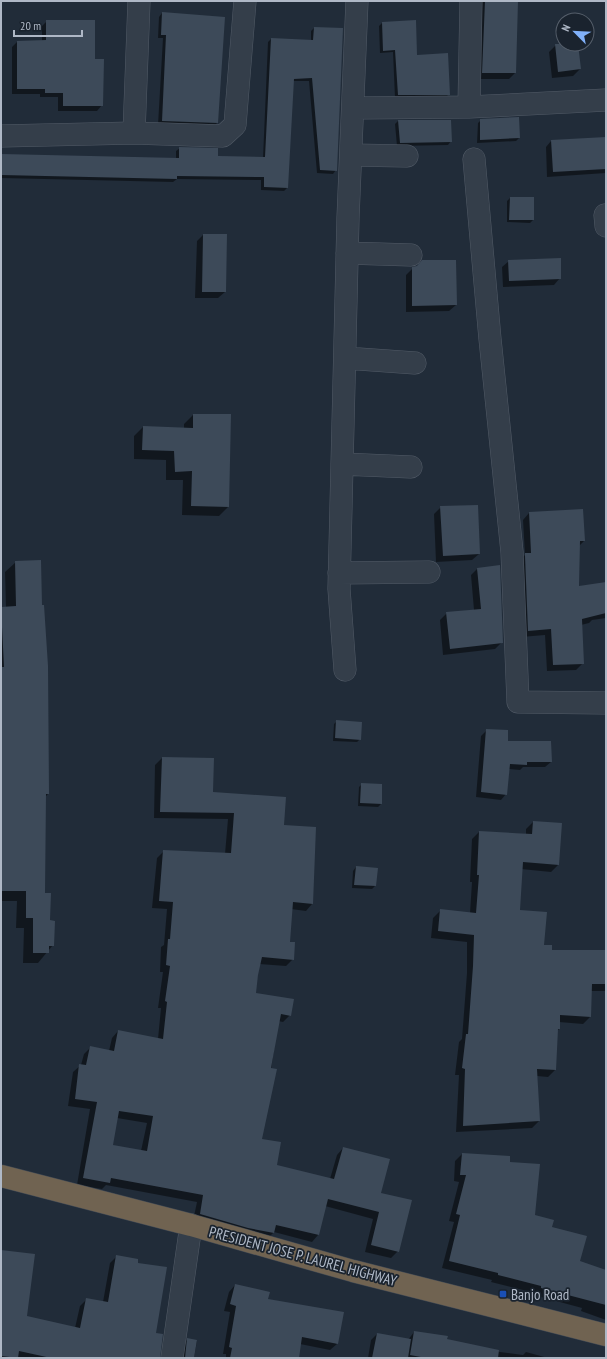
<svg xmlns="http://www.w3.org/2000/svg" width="607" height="1359" viewBox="0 0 607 1359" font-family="'PT Sans Narrow',sans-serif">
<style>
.shadow{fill:#0007;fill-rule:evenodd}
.building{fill:#3d4a59;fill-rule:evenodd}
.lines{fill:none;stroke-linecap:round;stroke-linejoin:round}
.minor-casing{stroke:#525b67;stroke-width:23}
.highway-casing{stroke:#3f4854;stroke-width:23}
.minor{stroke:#343e4a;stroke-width:22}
.highway{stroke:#706351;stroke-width:22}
.transit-dot{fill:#1a4fb4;stroke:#1a232e;stroke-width:1.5}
.labels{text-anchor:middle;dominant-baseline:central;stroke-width:3.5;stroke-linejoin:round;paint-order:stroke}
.street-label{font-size:15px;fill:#afb8c6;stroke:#1a232e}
.poi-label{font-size:15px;fill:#afb8c6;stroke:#1a232e;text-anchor:start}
</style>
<rect width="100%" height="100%" fill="#212c39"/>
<!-- shadow -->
<path class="shadow" d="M479 1H517L515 73 509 79H476Z
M162 13 217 123 214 126 158 125 163 38H158L159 17Z
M47 21 94 60 102 105 97 111H58V97H40V94H12V47L17 42H42V26Z
M382 23 417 56 449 94 446 97 395 98 393 52 380 53 379 26Z
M314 28 336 170 333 174 317 173 309 81H292L287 188 284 191 261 190V180L177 179 173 182 1 178V155L176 159V151L180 148 217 157 263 158 268 42 271 39 311 41V31Z
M577 44 580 69 573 76 552 78 549 52 555 46Z
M481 120 519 138 516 141 477 143 478 123Z
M398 121 451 141 448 145 397 146 395 124Z
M606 138V173L547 177 546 147 551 141Z
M510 198 533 220 530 223 507 222V201Z
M203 235 225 292 218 298H195L197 241Z
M509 261 560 278 554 285 503 287 502 267Z
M413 268 456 305 449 311 406 312V275Z
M193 415 228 507 219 516 182 515 183 480H166V460L134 459V436L143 427 184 429V424Z
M441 507 479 554 472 560 436 562 434 514Z
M529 513 584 541 579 546 578 587 606 583V618L592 620 589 623 581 625 583 663 576 670 547 671 545 635 521 637 519 561 525 555 523 520Z
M16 562 48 794 45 797 44 894 53 945 38 963H23L24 928H16L17 901H1V608L6 607 5 572Z
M477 569 502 642 495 649 443 655 440 620 447 613 474 610 471 575Z
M337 721 360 739 357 742 333 741 334 724Z
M487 730 507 742 551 762 545 767H523L520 770 509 769 506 794 501 800 476 797 481 736Z
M162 758H213L212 793 283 825 312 904 306 911 291 909 289 943 293 959 286 966 259 964 255 994 290 1015 283 1022 278 1021 261 1140 276 1166 330 1179 337 1155 343 1148 380 1193 398 1251 391 1258 365 1252 373 1219 325 1206 318 1235 312 1242 274 1232 267 1239 193 1221 197 1202 106 1185 102 1189 77 1185 90 1109 68 1106 73 1072 81 1065 84 1054 91 1047 109 1051 112 1038 118 1031 158 1039 161 1008H158L163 972H160L161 947 164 945 167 909 152 908 157 858 164 851 225 854 228 819 154 818 155 765ZM117 1118 147 1123 141 1151 112 1146Z
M362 784 381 804 378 807 358 806 359 787Z
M533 822 558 865 551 872 521 869 519 911 543 946 551 951H606V991H591L590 1017 583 1024 559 1022V1029L557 1031 555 1070 548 1077 537 1076 539 1121 532 1128 456 1132 459 1075H455L459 1042 462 1039 467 973V942L431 938 433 918 440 911 470 913 472 882H470L472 839 479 832 526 834V829Z
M356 867 377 869 375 886 372 889 352 888 353 871Z
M462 1154 509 1163 534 1215 551 1227 579 1262 606 1271V1320L581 1311 582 1308 534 1295 535 1293 491 1282 492 1280 442 1268 454 1222 449 1221 459 1182 454 1181 455 1161Z
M1 1251 26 1317 75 1328 80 1306 87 1299 103 1302 110 1263 117 1256 137 1263 155 1334 159 1358H1Z
M235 1285 267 1300 337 1344 330 1350 300 1344 298 1358H226V1354H223L230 1312 224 1311 229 1292Z
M414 1332 500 1352 523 1355 526 1352 548 1358H368L371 1340 377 1334 408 1340Z
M188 1339 197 1341 194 1358H179L181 1346Z"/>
<!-- building -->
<path class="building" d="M485 1H518L516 73H482Z
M162 12 225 17 218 123 162 121 166 35H161Z
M46 20H95V59H104L103 106H63V93H45V89H17V41L46 40Z
M416 20 417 55 448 53 450 95H398L395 50 383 51 382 22Z
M314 27 343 28 337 171 320 170 312 78 294 79 288 188 264 187V177L177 176V179L1 175V154L179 158V147L218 148V156L265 157 271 38 313 40Z
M555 44H578L581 69 558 72Z
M519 117 520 138 480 140V119Z
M398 120H451L452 142 400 143Z
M606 137V169L553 172 551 140Z
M510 197H534V220H509Z
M203 234H227L226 292H202Z
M561 258V279L509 281 508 260Z
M422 260H456L457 305 412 306V267L417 266Z
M193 414H231L229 507 191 506 192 471 175 472 174 451 142 450 143 426 193 428Z
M478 505 480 554 443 556 440 506Z
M583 509 585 541H580L579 586 606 582V613L582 619 584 664 553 665 551 629 528 631 525 556V553H531L529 512Z
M41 560 42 605H44L48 666 49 794H46L45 893H51L50 920 55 921 54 946H49V953H33V918H26V891H1V667H4L1 607 16 606 15 561Z
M500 565 503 643 450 649 446 612 481 609 477 568Z
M336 720 362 722 361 740 335 738Z
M486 729 508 730V741H551L552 762H527V765L510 764 507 795 481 792Z
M162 757 214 758 213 792 286 797 284 825 316 827 313 904 293 902 290 942H295L294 960 262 957 258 975 256 993 294 999 291 1016 281 1014 271 1068 277 1069 262 1139 281 1142 277 1165 334 1179 343 1147 390 1159 381 1193 412 1200 399 1252 371 1245 379 1212 328 1199 319 1235 276 1225 274 1233 248 1228 200 1214 203 1195 111 1178 110 1183 83 1178 97 1102 75 1099 79 1064 86 1065 90 1046 114 1051 118 1030 163 1039 167 1002 165 1001 170 966 166 965 168 939H170L173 902 159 901 163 850 231 853 234 813 160 812ZM119 1111 153 1116 147 1151 113 1145Z
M361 783 382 784V804L360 803Z
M533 821 562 823 559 865 523 862 520 910 547 912 544 945H552V950H606V984H592L591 1017 560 1015V1029H558L556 1070 537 1069 540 1121 463 1126 465 1069 462 1068 466 1034H468L473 966 474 935 438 931 440 909 476 913 479 875H477L479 831 532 834Z
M356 866 378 868 376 886 354 885Z
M462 1153 510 1156V1162L540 1164 535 1215 554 1220 552 1227 587 1236 580 1261 606 1270V1305L541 1288V1286L498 1275V1273L449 1261 460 1215 456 1214 466 1175H460Z
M1 1250 35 1254 27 1316 80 1328 86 1298 108 1302 116 1255 138 1259V1263L167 1267 156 1333 163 1334 160 1358H51L19 1351 18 1358 1 1356Z
M235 1284 270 1292 268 1299 344 1312 338 1344 302 1337 299 1358H230L232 1348 229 1347 236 1306 230 1304Z
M414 1331 448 1336 447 1339 499 1350 498 1358H426L410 1355Z
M377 1333 411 1339 408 1358H372Z
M187 1338 197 1340 194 1358H185Z"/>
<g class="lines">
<!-- minor casing -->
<g class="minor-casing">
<path id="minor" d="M469 107 471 1
M354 108 469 107 606 100
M134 133 139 1
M1 136 134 133 223 136 235 125 245 1
M351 155 407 156
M474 159 490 339 512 552 518 702 606 703
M605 215 606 226
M347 253 411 255
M345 358 415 363
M342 464 411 467
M339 573 429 572
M345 670 339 589 348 218 357 1
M172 1358 191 1225"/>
</g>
<!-- highway casing -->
<g class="highway-casing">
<path id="highway" d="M1 1176 191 1225 353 1271 606 1335"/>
</g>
<!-- minor -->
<use href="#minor" class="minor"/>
<!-- highway -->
<use href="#highway" class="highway"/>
</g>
<!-- markers -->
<rect class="transit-dot" x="499" y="1290" width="8" height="8" rx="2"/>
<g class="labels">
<!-- street labels -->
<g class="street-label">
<text transform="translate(303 1256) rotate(15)">PRESIDENT JOSE P. LAUREL HIGHWAY</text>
</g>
<!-- poi labels -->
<g class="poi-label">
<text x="511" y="1294">Banjo Road</text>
</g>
</g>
<!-- border -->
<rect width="607" height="1359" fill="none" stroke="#afb8c6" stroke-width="4"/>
<!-- north arrow -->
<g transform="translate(575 32) rotate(294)"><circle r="19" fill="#1a232e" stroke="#565f6b"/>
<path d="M0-3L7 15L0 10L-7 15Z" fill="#81b1f9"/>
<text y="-6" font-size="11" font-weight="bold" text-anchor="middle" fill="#afb8c6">N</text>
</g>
<!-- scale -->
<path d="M14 30v6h68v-6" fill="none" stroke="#afb8c6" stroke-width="2"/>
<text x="20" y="30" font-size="12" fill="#afb8c6" stroke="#1a232e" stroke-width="3" paint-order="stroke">20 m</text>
</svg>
